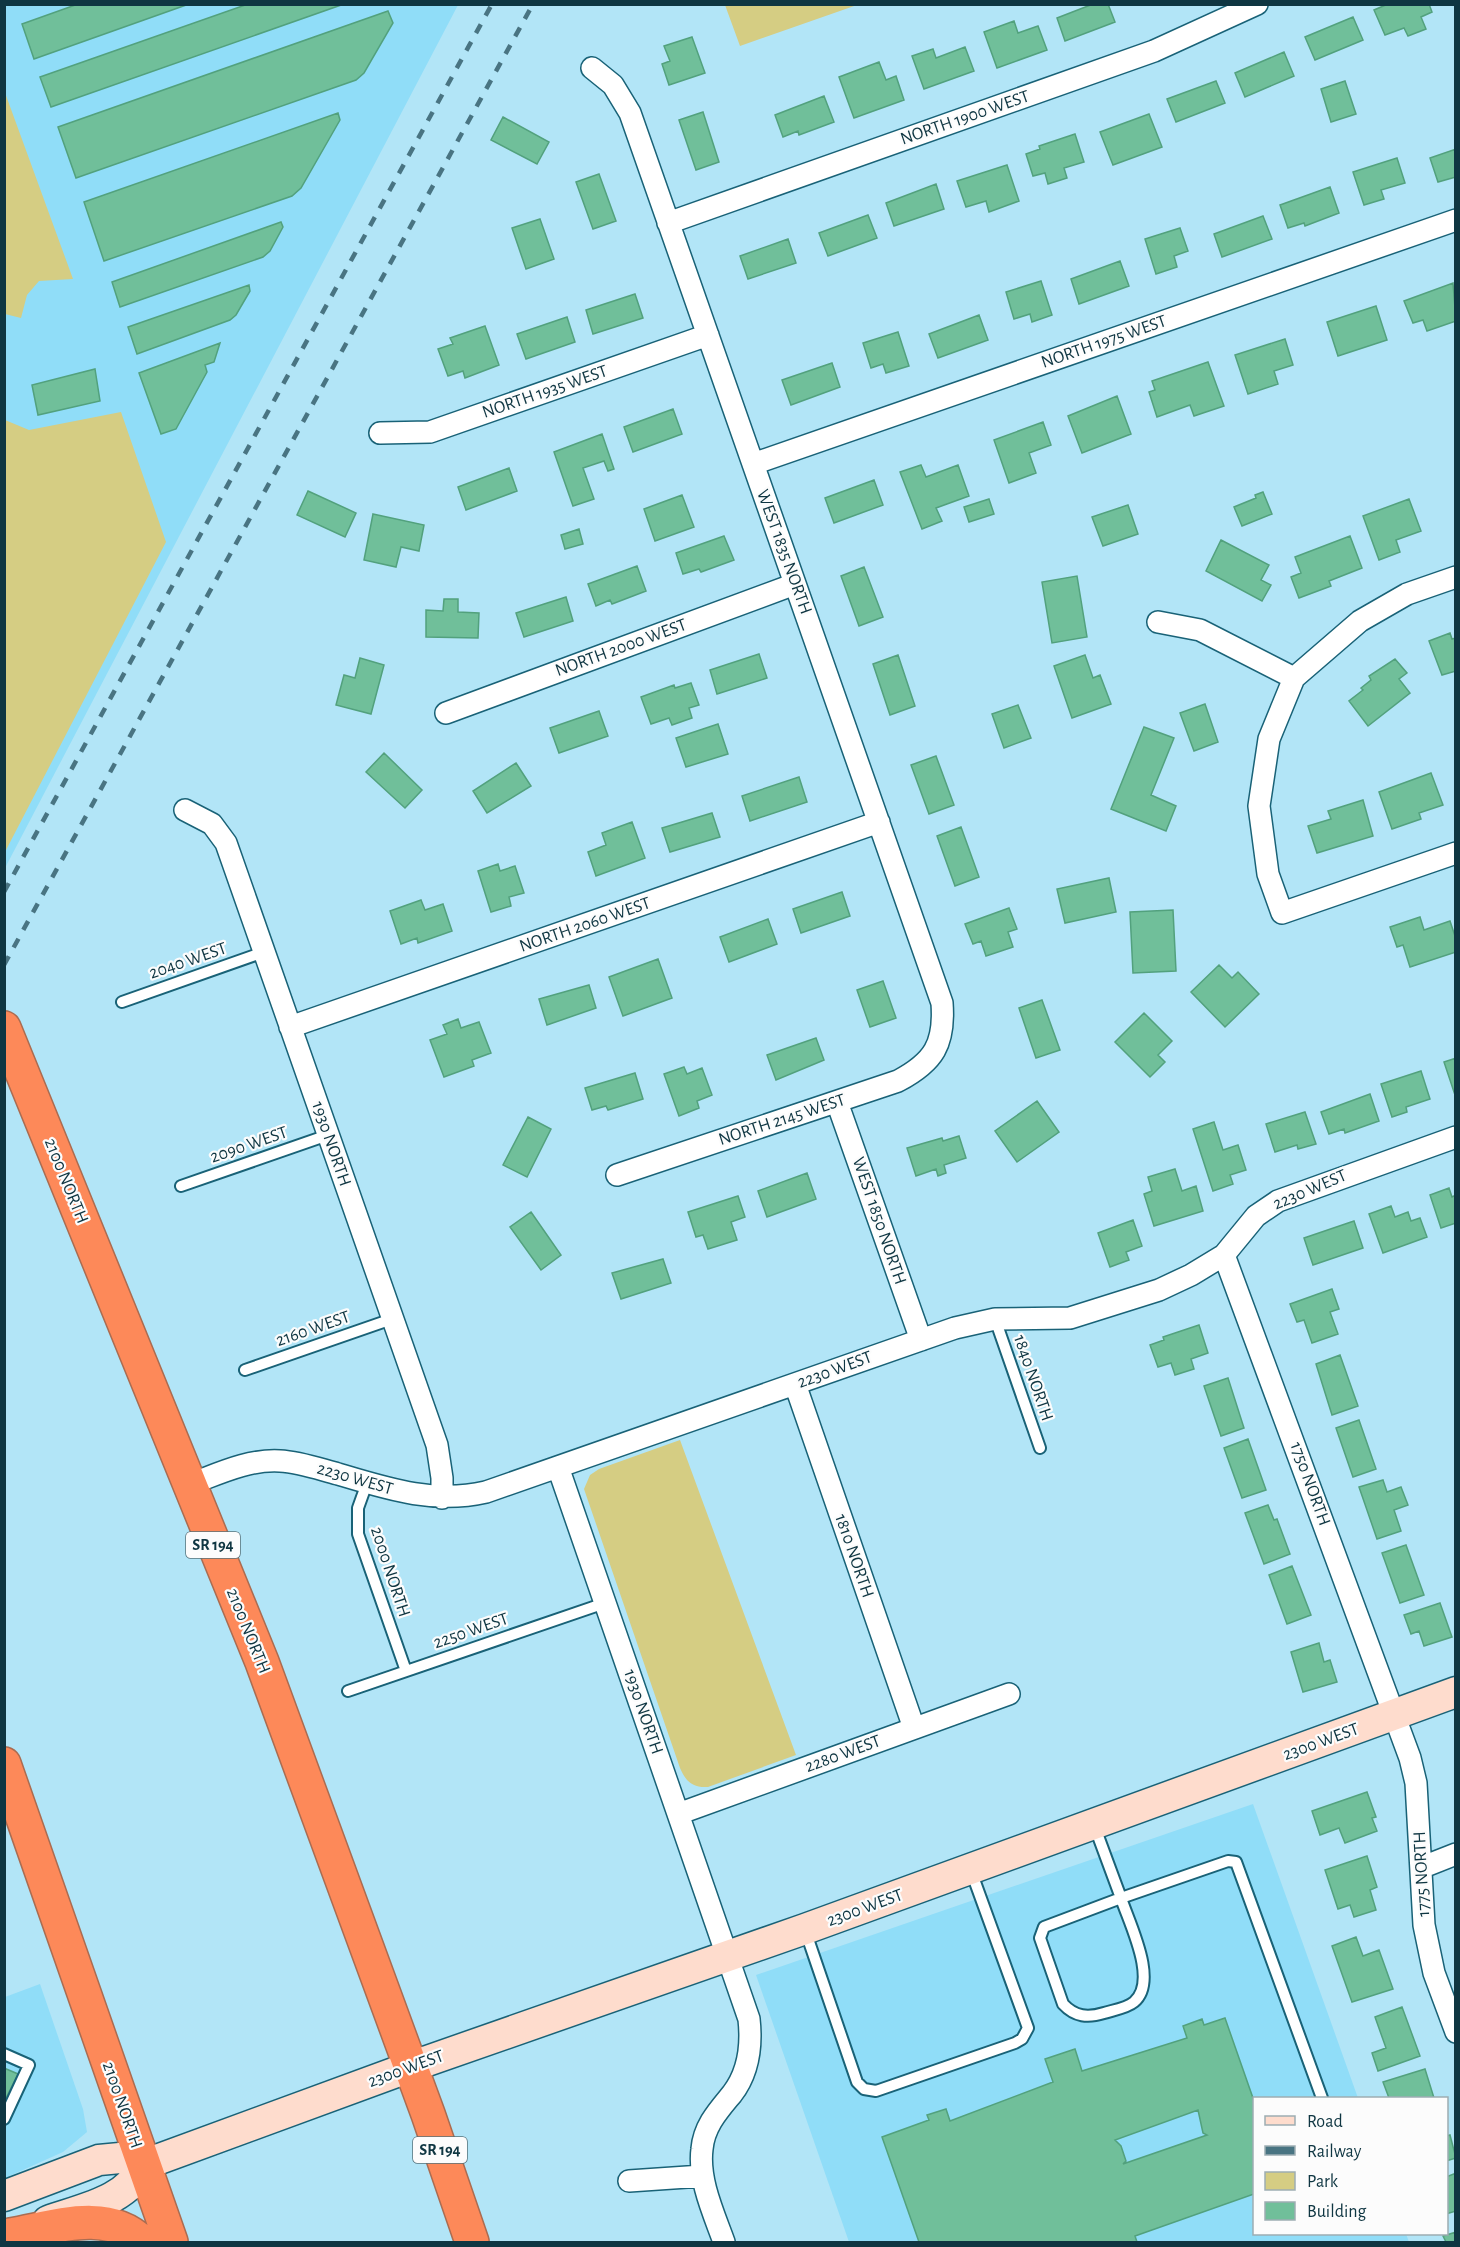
<svg xmlns="http://www.w3.org/2000/svg" width="1460" height="2247" viewBox="0 0 1460 2247" font-family="'Alegreya Sans',sans-serif">
<style>
.built{fill:#90ddf8}
.green{fill:#d5cd83}
.building{fill:#70bf9a;stroke:#52a17d;stroke-width:1.5;fill-rule:evenodd}
.lines{fill:none;stroke-linecap:round;stroke-linejoin:round}
.lane-casing{stroke:#196277;stroke-width:14}
.street-casing{stroke:#196277;stroke-width:24}
.secondary-casing{stroke:#196277;stroke-width:33}
.highway-casing{stroke:#aa6c51;stroke-width:36}
.lane{stroke:#fff;stroke-width:10}
.street{stroke:#fff;stroke-width:21}
.secondary{stroke:#fedccd;stroke-width:30}
.highway{stroke:#fd8959;stroke-width:33}
.rail{stroke:#497482;stroke-width:4.5;stroke-dasharray:10 10;stroke-linecap:butt}
.labels{text-anchor:middle;dominant-baseline:central;stroke-width:4.5;stroke-linejoin:round;paint-order:stroke}
.shield{fill:#fcfcfc;stroke:#56717a;stroke-width:1.5}
.shield-label{font-size:16px;font-weight:bold;fill:#0f3642}
.street-label{font-size:18px;fill:#0f3642;stroke:#fcfcfc}
</style>
<rect width="100%" height="100%" fill="#b2e5f7"/>
<!-- built -->
<path class="built" d="M5 5H458L5 868Z
M1253 1804 1358 2098H1254V2234H1406L1409 2242H849L756 1975Z
M40 1984 83 2109 87 2132 63 2152 5 2178V1997Z"/>
<!-- green -->
<path class="green" d="M725 5V4L857 5 740 46Z
M4 90 73 279 39 281 27 295 21 318 5 314Z
M121 412 166 542 5 852V420L29 430Z
M680 1440 796 1755 708 1787C693 1788 686 1782 680 1768L584 1489 590 1475 599 1469Z"/>
<!-- building -->
<path class="building" d="M78 4H189L34 59 22 24Z
M248 4H344L51 107 40 77Z
M1093 4H1108L1115 22 1065 41 1057 18Z
M1388 4H1429L1432 12 1421 17 1426 29 1408 36 1404 28 1385 35 1374 10Z
M388 11 393 23 364 73 356 80 76 178 58 127Z
M1353 17 1363 40 1315 60 1305 37Z
M1014 21 1018 33 1038 26 1047 50 997 68 984 32Z
M692 37 705 73 669 85 662 64 670 61 664 46Z
M965 47 974 71 924 89 912 56 933 49 936 58Z
M1284 52 1294 76 1245 97 1235 73Z
M879 62 886 80 896 76 904 100 854 118 839 77Z
M1216 81 1225 103 1176 122 1167 99Z
M1345 81 1356 114 1331 122 1321 89Z
M824 96 834 122 799 135 798 131 783 137 775 115Z
M703 112 719 162 696 170 679 120Z
M338 113 340 120 301 188 292 196 104 261 84 202Z
M1149 114 1162 147 1113 165 1100 132Z
M503 117 549 142 537 164 491 140Z
M1075 134 1084 162 1064 168 1067 178 1048 184 1045 173 1033 176 1026 154 1040 149 1039 146Z
M1456 149V177L1438 182 1430 158Z
M1397 158 1405 183 1381 190 1384 199 1364 205 1353 172Z
M1007 165 1019 201 989 212 986 201 966 207 957 181Z
M599 174 616 221 593 229 576 182Z
M936 184 944 209 894 226 886 203Z
M1330 187 1339 213 1305 226 1304 223 1288 228 1280 205Z
M868 215 877 238 828 256 819 233Z
M1263 216 1272 239 1222 257 1214 234Z
M540 219 554 259 526 269 512 228Z
M281 222 283 227 270 251 263 257 120 307 112 282Z
M1180 228 1188 251 1174 256 1177 267 1156 274 1145 239Z
M788 239 796 263 748 279 740 256Z
M1120 261 1129 286 1079 304 1071 279Z
M1041 281 1052 315 1032 322 1030 314 1014 319 1006 292Z
M1453 283 1456 321 1427 331 1423 320 1413 323 1404 301Z
M249 285 250 291 236 315 230 320 137 354 128 327Z
M635 294 643 318 593 334 586 310Z
M1376 306 1387 340 1338 356 1327 322Z
M979 315 988 340 938 358 929 334Z
M567 317 575 342 526 359 517 334Z
M485 326 499 365 465 378 463 371 448 376 438 349 453 344 450 338Z
M898 332 909 366 886 373 883 364 871 368 863 343Z
M1285 339 1293 365 1274 371 1278 384 1248 394 1235 355Z
M220 343 214 362 205 365 207 372 176 429 161 434 139 373Z
M1208 362 1224 406 1194 416 1190 405 1157 417 1149 392 1155 390 1152 381Z
M832 363 840 387 791 405 782 380Z
M95 369 100 401 38 415 32 385Z
M1117 396 1131 434 1082 453 1068 416Z
M673 409 682 434 633 452 624 427Z
M1043 422 1051 445 1029 453 1036 473 1009 483 994 440Z
M602 434 614 469 608 471 604 461 583 468 594 499 573 506 554 452Z
M921 465 926 477 958 465 969 496 936 508 942 521 922 529 900 472Z
M509 468 517 491 466 510 458 487Z
M874 480 883 505 834 523 825 498Z
M308 491 356 513 345 537 297 515Z
M1263 492 1272 514 1242 526 1234 507 1256 498 1255 495Z
M682 495 694 527 655 541 644 509Z
M989 499 994 514 969 522 964 507Z
M1409 499 1421 531 1396 540 1400 552 1379 560 1363 516Z
M1128 505 1138 534 1103 546 1092 517Z
M373 514 424 525 419 551 401 547 396 567 364 560Z
M579 529 583 544 565 549 561 535Z
M724 536 734 560 701 572 699 569 683 574 676 553Z
M1350 536 1362 568 1329 581 1331 586 1299 598 1291 577 1301 573 1295 557Z
M1221 540 1269 565 1261 580 1271 585 1262 601 1206 571Z
M637 566 646 591 612 604 610 600 596 606 588 584Z
M864 567 883 617 859 626 841 576Z
M1077 576 1087 637 1052 643 1042 582Z
M566 597 573 621 524 637 516 613Z
M444 599H458V612L479 613 478 638 426 637V610L443 611Z
M1450 633 1452 639 1456 638V671L1442 675 1429 641Z
M759 654 767 678 717 694 710 670Z
M898 655 915 706 890 715 873 664Z
M1085 655 1093 678 1100 675 1111 704 1072 718 1054 666Z
M360 658 384 665 371 714 336 705 344 675 355 678Z
M1395 659 1407 673 1399 679 1410 693 1368 726 1349 701 1363 690 1361 688 1371 680 1369 676Z
M691 683 699 705 689 708 692 718 672 725 669 718 651 724 641 697 674 685 675 688Z
M1205 704 1218 742 1194 751 1180 713Z
M1018 705 1031 738 1004 748 992 714Z
M599 711 608 736 559 753 550 728Z
M718 724 728 754 686 767 676 738Z
M1144 727 1174 738 1151 795 1176 806 1166 831 1111 809Z
M384 753 422 790 405 808 366 772Z
M936 756 954 805 929 814 911 765Z
M516 763 531 786 487 813 473 791Z
M1431 773 1443 805 1419 813 1421 819 1392 829 1379 792Z
M799 777 807 802 750 821 742 796Z
M1363 800 1373 836 1317 853 1308 826 1331 819 1328 811Z
M712 813 720 837 670 852 662 828Z
M632 822 645 858 596 876 588 852 606 845 602 833Z
M961 827 979 877 955 886 937 836Z
M498 864 500 871 515 866 524 893 509 897 511 906 491 912 478 871Z
M1109 878 1116 912 1065 923 1057 889Z
M842 892 850 916 801 933 793 909Z
M421 900 425 910 443 904 452 931 418 943 417 938 401 944 390 911Z
M1009 908 1017 929 1008 932 1013 947 986 956 981 941 973 944 965 924Z
M1173 910 1176 971 1133 973 1130 912Z
M1420 917 1424 930 1450 921 1456 939V952L1410 967 1403 945 1397 947 1390 927Z
M768 919 777 944 729 962 720 937Z
M658 959 672 998 623 1016 609 977Z
M1219 965 1232 978 1238 972 1259 994 1225 1027 1191 992Z
M883 981 896 1018 870 1027 857 990Z
M589 985 596 1008 547 1025 539 999Z
M1042 1000 1060 1050 1036 1058 1019 1008Z
M1144 1013 1172 1041 1158 1055 1165 1062 1150 1077 1115 1042Z
M458 1019 461 1028 479 1022 491 1053 472 1060 474 1066 444 1077 430 1040 447 1034 443 1025Z
M816 1038 824 1060 776 1080 767 1055Z
M1456 1058V1095H1455L1444 1062Z
M684 1067 687 1074 702 1068 712 1095 697 1101 699 1108 679 1116 664 1074Z
M1421 1071 1430 1099 1406 1107 1407 1112 1392 1117 1381 1084Z
M635 1073 643 1099 608 1110 606 1106 592 1110 585 1088Z
M1370 1094 1379 1121 1345 1133 1344 1129 1329 1134 1321 1112Z
M1037 1101 1059 1132 1017 1162 995 1131Z
M1305 1112 1316 1144 1298 1149 1297 1145 1275 1152 1266 1124Z
M528 1117 551 1129 527 1177 503 1165Z
M1214 1122 1223 1150 1238 1145 1246 1170 1230 1175 1233 1184 1213 1191 1193 1129Z
M959 1136 966 1158 944 1165 946 1173 938 1176 936 1169 916 1176 907 1148 942 1138 943 1141Z
M1175 1169 1182 1191 1196 1186 1203 1211 1154 1226 1144 1194 1152 1191 1148 1177Z
M807 1173 816 1199 767 1217 758 1191Z
M1449 1188 1452 1197 1456 1195V1223L1441 1228 1430 1195Z
M738 1196 745 1217 731 1222 737 1240 708 1249 703 1235 696 1237 688 1212Z
M1391 1206 1395 1217 1408 1212 1411 1221 1420 1218 1427 1237 1383 1253 1369 1214Z
M531 1212 561 1255 541 1270 510 1227Z
M1133 1220 1142 1246 1126 1252 1129 1260 1110 1267 1098 1233Z
M1354 1221 1363 1248 1313 1265 1304 1238Z
M663 1259 671 1283 621 1299 612 1273Z
M1332 1289 1339 1309 1330 1312 1338 1334 1312 1343 1304 1320 1297 1322 1290 1304Z
M1199 1325 1208 1353 1191 1359 1194 1369 1175 1375 1171 1363 1158 1367 1150 1345 1164 1340 1163 1337Z
M1340 1355 1358 1406 1332 1415 1316 1364Z
M1228 1378 1244 1428 1221 1436 1204 1386Z
M1359 1420 1376 1469 1353 1477 1336 1428Z
M1248 1439 1266 1490 1242 1498 1224 1448Z
M1383 1480 1387 1492 1401 1487 1408 1505 1394 1510 1401 1531 1377 1539 1359 1487Z
M1268 1505 1274 1520 1277 1519 1290 1554 1264 1564 1245 1513Z
M1406 1545 1424 1595 1400 1603 1382 1553Z
M1292 1566 1311 1615 1287 1624 1269 1575Z
M1440 1603 1452 1637 1424 1646 1419 1631 1411 1634 1404 1615Z
M1319 1643 1324 1662 1330 1660 1337 1682 1303 1692 1291 1652Z
M1367 1792 1376 1817 1372 1818 1377 1831 1345 1843 1339 1828 1320 1835 1312 1811Z
M1367 1856 1377 1887 1370 1890 1376 1910 1354 1917 1350 1905 1338 1909 1325 1870Z
M1356 1937 1363 1956 1379 1950 1393 1989 1352 2002 1332 1946Z
M1402 2007 1420 2056 1378 2071 1372 2053 1386 2048 1375 2017Z
M1225 2018 1254 2101V2194L1135 2236 1137 2242H919L882 2137 929 2120 927 2115 946 2109 950 2121 1053 2082 1045 2059 1075 2049 1082 2071 1187 2038 1183 2026 1202 2019 1204 2025ZM1198 2110 1203 2133 1207 2135 1123 2164 1126 2161 1121 2146 1115 2140Z
M4 2068 18 2074 4 2102Z
M1425 2069 1434 2098H1389L1383 2082Z
M1450 2135 1456 2158 1446 2161V2136Z
M1456 2173V2211L1446 2214V2177Z
M1456 2232V2242H1446L1443 2236Z"/>
<g class="lines">
<!-- lane casing -->
<g class="lane-casing">
<path id="lane" d="M122 1002 264 952
M181 1186 328 1135
M995 1319 1040 1448
M245 1370 392 1319
M367 1483 358 1508V1534L406 1671
M348 1691 605 1603
M1094 1825 1121 1898 1228 1861 1236 1862 1322 2098
M1121 1898C1129 1923 1159 1981 1134 2002 1127 2008 1114 2010 1104 2013 1088 2018 1075 2017 1063 2004L1040 1938 1044 1927Z
M805 1930 857 2082 864 2089 876 2091 1015 2043 1022 2039 1028 2028 971 1871
M4 2054 29 2065 4 2119"/>
</g>
<!-- street casing -->
<g class="street-casing">
<path id="street" d="M592 68 613 85 630 113 942 1003C945 1044 934 1062 898 1081L617 1175
M668 223 1154 51 1257 4
M380 433 430 432 708 335
M753 464 1456 220
M1456 577 1407 594 1360 621 1294 678 1269 739 1259 806 1268 874 1282 913 1456 853
M1158 622 1200 630 1294 678
M446 713 795 584
M185 810 212 824 226 843 437 1445 442 1478V1498
M290 1027 879 822
M837 1102 921 1340
M1224 1255 1410 1758 1416 1783 1424 1925 1434 1973 1456 2032
M795 1384 914 1728
M558 1467 749 2019C752 2046 749 2072 732 2094 718 2111 704 2126 702 2149 698 2180 714 2214 724 2242
M188 1485C218 1474 248 1459 280 1461 300 1462 319 1469 338 1474 388 1489 434 1504 486 1492L955 1328 995 1319 1070 1318 1159 1290 1191 1275 1224 1255 1256 1216 1278 1201 1456 1137
M678 1814 1009 1694
M1423 1867 1456 1854
M629 2181 702 2176"/>
</g>
<!-- secondary casing -->
<g class="secondary-casing">
<path id="secondary" d="M4 2196 99 2160 120 2158 143 2165 410 2067 805 1929 1456 1692
M48 2221C81 2209 129 2201 143 2165"/>
</g>
<!-- highway casing -->
<g class="highway-casing">
<path id="highway" d="M4 1028 262 1662 428 2114 472 2242
M4 1764 171 2242
M10 2235C53 2228 106 2207 142 2242"/>
</g>
<!-- lane -->
<use href="#lane" class="lane"/>
<!-- street -->
<use href="#street" class="street"/>
<!-- secondary -->
<use href="#secondary" class="secondary"/>
<!-- highway -->
<use href="#highway" class="highway"/>
<!-- rail -->
<path class="rail" d="M4 892 492 4
M4 965 533 4"/>
</g>
<g class="labels">
<!-- shield labels -->
<g class="shield">
<rect x="186" y="1532" width="54" height="26" rx="4.5"/>
<rect x="413" y="2137" width="54" height="26" rx="4.5"/>
</g>
<g class="shield-label">
<text x="213" y="1545">SR 194</text>
<text x="440" y="2150">SR 194</text>
</g>
<!-- street labels -->
<g class="street-label">
<text transform="translate(965 118) rotate(-19)">NORTH 1900 WEST</text>
<text transform="translate(1104 342) rotate(-19)">NORTH 1975 WEST</text>
<text transform="translate(545 392) rotate(-19)">NORTH 1935 WEST</text>
<text transform="translate(784 552) rotate(70)">WEST 1835 NORTH</text>
<text transform="translate(621 648) rotate(-20)">NORTH 2000 WEST</text>
<text transform="translate(585 925) rotate(-19)">NORTH 2060 WEST</text>
<text transform="translate(188 961) rotate(-19)">2040 WEST</text>
<text transform="translate(782 1120) rotate(-18)">NORTH 2145 WEST</text>
<text transform="translate(331 1144) rotate(71)">1930 NORTH</text>
<text transform="translate(249 1145) rotate(-19)">2090 WEST</text>
<text transform="translate(66 1181) rotate(68)">2100 NORTH</text>
<text transform="translate(1310 1190) rotate(-23)">2230 WEST</text>
<text transform="translate(879 1221) rotate(71)">WEST 1850 NORTH</text>
<text transform="translate(313 1329) rotate(-19)">2160 WEST</text>
<text transform="translate(835 1370) rotate(-20)">2230 WEST</text>
<text transform="translate(1033 1378) rotate(71)">1840 NORTH</text>
<text transform="translate(355 1479) rotate(16)">2230 WEST</text>
<text transform="translate(1310 1484) rotate(70)">1750 NORTH</text>
<text transform="translate(854 1556) rotate(71)">1810 NORTH</text>
<text transform="translate(390 1572) rotate(72)">2000 NORTH</text>
<text transform="translate(248 1631) rotate(68)">2100 NORTH</text>
<text transform="translate(471 1631) rotate(-19)">2250 WEST</text>
<text transform="translate(643 1712) rotate(71)">1930 NORTH</text>
<text transform="translate(1321 1742) rotate(-20)">2300 WEST</text>
<text transform="translate(843 1754) rotate(-20)">2280 WEST</text>
<text transform="translate(1422 1874) rotate(-93)">1775 NORTH</text>
<text transform="translate(865 1908) rotate(-20)">2300 WEST</text>
<text transform="translate(406 2069) rotate(-20)">2300 WEST</text>
<text transform="translate(122 2105) rotate(71)">2100 NORTH</text>
</g>
</g>
<!-- border -->
<rect width="1460" height="2247" fill="none" stroke="#0f3642" stroke-width="12"/>
<!-- legend -->
<rect x="1253" y="2097" width="195" height="138" fill="#fcfcfc" stroke="#9dadb2" stroke-width="1.5"/>
<rect x="1265" y="2116" width="30" height="9" fill="#fedccd" stroke="#9dadb2" stroke-width="1.5"/>
<text x="1307" y="2127" font-size="18" fill="#0f3642">Road</text>
<rect x="1265" y="2146" width="30" height="9" fill="#497482" stroke="#9dadb2" stroke-width="1.5"/>
<text x="1307" y="2157" font-size="18" fill="#0f3642">Railway</text>
<rect x="1265" y="2172" width="30" height="18" fill="#d5cd83" stroke="#9dadb2" stroke-width="1.5"/>
<text x="1307" y="2187" font-size="18" fill="#0f3642">Park</text>
<rect x="1265" y="2202" width="30" height="18" fill="#70bf9a" stroke="#9dadb2" stroke-width="1.5"/>
<text x="1307" y="2217" font-size="18" fill="#0f3642">Building</text>
</svg>
